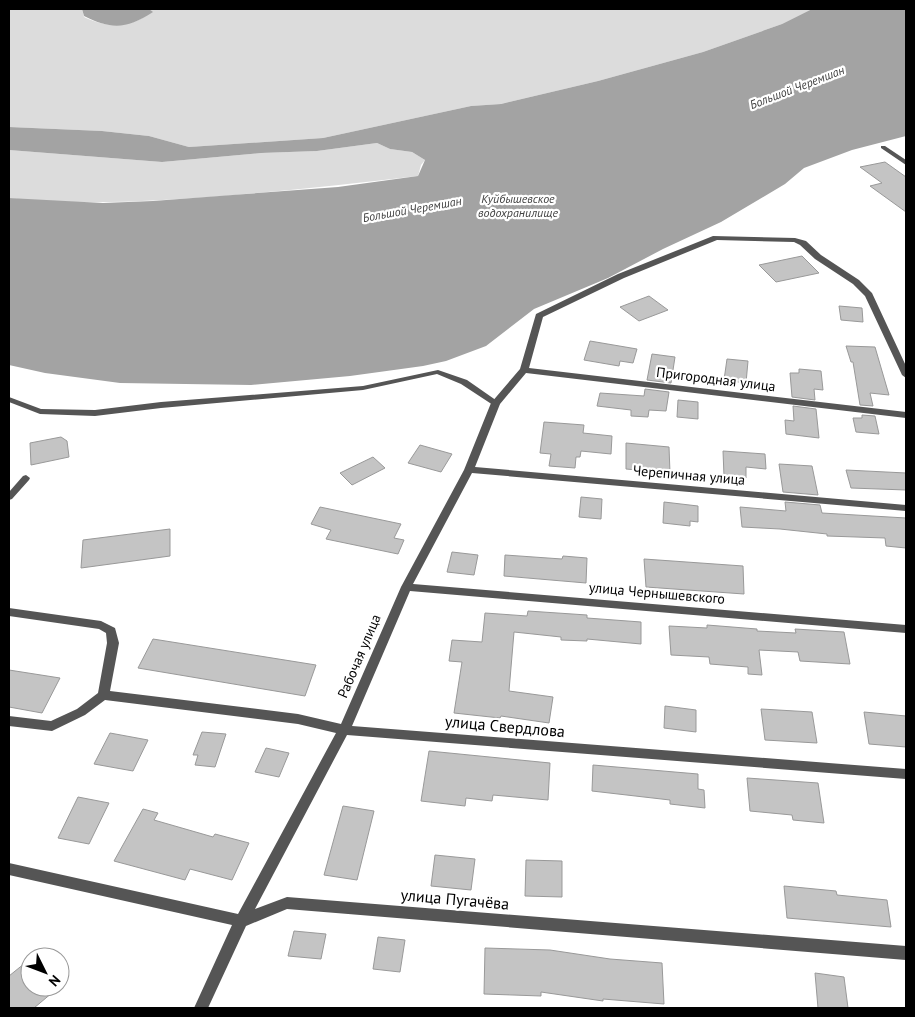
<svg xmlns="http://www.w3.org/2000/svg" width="915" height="1017" viewBox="0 0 915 1017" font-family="'PT Sans',sans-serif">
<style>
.green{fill:#dcdcdc}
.water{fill:#a3a3a3}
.building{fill:#c4c4c4;stroke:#999}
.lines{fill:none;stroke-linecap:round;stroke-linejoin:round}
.service{fill:#555;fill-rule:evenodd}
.minor{fill:#555;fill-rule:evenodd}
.labels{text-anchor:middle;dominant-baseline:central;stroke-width:4.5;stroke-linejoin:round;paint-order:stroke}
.far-water-label{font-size:12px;font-style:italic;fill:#444;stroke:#fff}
.street-label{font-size:14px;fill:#000;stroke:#fff}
.near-street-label{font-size:16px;fill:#000;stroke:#fff}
</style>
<rect width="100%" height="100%" fill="#fff"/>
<!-- green -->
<path class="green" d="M9 9H82L84 17C110 29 129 28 152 12L149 9H812L782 24 703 52 598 81 501 104 471 106 323 138 189 147 149 136 102 131 9 127Z
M377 143 390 149 412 152 425 160 421 165 418 176C354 184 290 190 225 196 153 201 81 206 9 198V150L162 162 261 153 317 151Z"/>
<!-- water -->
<path class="water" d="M82 9H149L153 12C127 29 112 30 84 16Z
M812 9H906V136L852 150 804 168 785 184 721 222 663 249 608 278 534 309 486 346 446 361 423 366 350 376 251 385 120 383 45 373 9 365V198L103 203 153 201 338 187 418 176 425 160 412 152 390 149 377 143 317 151 261 153 162 162 9 150V127L102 131 149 136 189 147 323 138 471 106 501 104 598 81 703 52 782 24Z"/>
<!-- building -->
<path class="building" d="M885 162 906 177V212L870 186 882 183 860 167Z
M802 256 819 273 776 282 759 265Z
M649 296 668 310 639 321 620 307Z
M839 306 862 308 863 322 841 320Z
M590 341 637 349 633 363 620 361 619 366 584 360Z
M846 346 875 347 889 395 870 393 873 406 860 405 853 362H851Z
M652 354 675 357 671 383 647 380Z
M727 359 748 361 746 383 724 380Z
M799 369 821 371 823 390 814 389 815 400 792 397 790 373H799Z
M645 389 669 392 666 411 649 410 648 417 631 416V410L597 406 600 393 644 396Z
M678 400 698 402V419L677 417Z
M793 406 816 409 819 438 786 434 785 420 794 421Z
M862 415 875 416 879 434 856 432 853 418H862Z
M544 422 584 425 583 433 612 436 611 454 581 451 580 457H576L575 468 549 466 551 454 540 453Z
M61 437 67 441 69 457 31 465 30 443Z
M626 443 669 447 670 473 626 469Z
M420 445 452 454 441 472 408 463Z
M723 451 765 454 766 469 746 467V478L724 476Z
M373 457 385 468 352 485 340 473Z
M779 464 812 466 818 495 783 492Z
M846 470 906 473V490L851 488Z
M581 497 602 499 601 519 579 517Z
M664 502 698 506V522L690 521V526L663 523Z
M785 502 820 505 822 513 906 518V548L886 546 885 538 827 536V534L780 529 742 527 740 507 786 511Z
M320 507 401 524 394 538 404 540 398 554 326 539 331 530 311 524Z
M170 529V556L81 568 83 540Z
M452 552 478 555 474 575 447 572Z
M505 555 562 559 563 556 587 558 586 583 504 576Z
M644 559 743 566 744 594 646 587Z
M528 611 587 615V618L641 622V644L587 639V641L561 640V637L514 632 509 691 553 697 549 723 501 716 500 718 454 713 462 662 449 661 452 640 482 642 485 613 527 616Z
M707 625 757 629V631L796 633 795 629 844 632 850 664 800 661 798 652 759 650 762 675 748 674V667L710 664 709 657 671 655 669 626 707 628Z
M153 639 316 665 305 696 138 668Z
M9 670 60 678 42 713 9 707Z
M665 706 696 710V732L664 728Z
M761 709 812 712 817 743 765 740Z
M864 712 906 716V747L869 744Z
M202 732 226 734 215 767 195 765 198 755H193Z
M110 733 148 740 133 771 94 764Z
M266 748 289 753 279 777 255 772Z
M429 751 550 763 548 800 493 795 492 801 466 798 465 806 421 801Z
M593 765 698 774V789L704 790 705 808 670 804V800L592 791Z
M747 778 818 783 824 823 793 820 792 815 750 811Z
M78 797 109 803 89 844 58 838Z
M343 806 374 811 357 880 324 875Z
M143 809 158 813 154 820 213 837 215 834 249 843 232 880 190 869 185 880 114 861Z
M435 855 475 859 471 890 431 886Z
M526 860 562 861V897L525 896Z
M784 886 836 891 837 895 887 900 891 927 787 918Z
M294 931 326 934 321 959 288 956Z
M378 937 405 940 400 972 373 969Z
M485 948 550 950 610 959 662 963 664 1004 603 999V1001L541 992V996L484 994Z
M30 959V987H59L34 1008H9V976Z
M815 973 844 977 848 1008H818Z"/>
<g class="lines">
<!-- service -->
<path class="service" d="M438 370 467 380 500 403 499 405H493L461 384 437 374 363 390 161 408 95 416 40 414 9 402V397L41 409 95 410 161 402 363 386Z
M26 475 30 478 29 480 12 499 9 500V492L23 476Z"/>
<!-- minor -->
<path class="minor" d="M881 146H885L906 160V165L881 148Z
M713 236 795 238 806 241 821 255 859 280 872 293 906 366V378L902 375 865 296 853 284 815 259 800 245 794 242 717 240 624 278 543 317 529 368 906 412V418L526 373 500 404 475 467 906 505V511L472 473 413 584 906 625V633L410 591 352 726 906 769V779L347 735 255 909 287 897 906 946V960L287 909 246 926 208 1008H194L232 925 9 875V863L238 914 336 733 298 724 105 700 85 715 52 731 9 726V716L51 721 77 709 98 693 107 643 106 633 99 629 9 616V608L101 621 115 628 119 643 110 691 298 714 341 724 401 587 464 470 491 403 520 369 536 314 618 274Z"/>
</g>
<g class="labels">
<!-- far-water labels -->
<g class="far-water-label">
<text transform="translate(797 87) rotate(-21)">Большой Черемшан</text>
<text x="518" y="198">Куйбышевское<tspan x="518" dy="14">водохранилище</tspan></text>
<text transform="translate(412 209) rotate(-10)">Большой Черемшан</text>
</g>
<!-- street labels -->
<g class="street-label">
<text transform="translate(716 379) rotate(7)">Пригородная улица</text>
<text transform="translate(689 475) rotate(5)">Черепичная улица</text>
<text transform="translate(657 593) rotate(5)">улица Чернышевского</text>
<text transform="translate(359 656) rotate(-67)">Рабочая улица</text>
</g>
<!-- near-street labels -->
<g class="near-street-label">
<text transform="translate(505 726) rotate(5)">улица Свердлова</text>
<text transform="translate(455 899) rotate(5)">улица Пугачёва</text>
</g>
</g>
<!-- border -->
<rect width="915" height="1017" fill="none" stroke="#000000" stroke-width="20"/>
<!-- north arrow -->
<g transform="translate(45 972) rotate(132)"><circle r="24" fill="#ffffff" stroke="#999999"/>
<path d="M0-4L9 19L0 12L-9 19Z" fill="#000000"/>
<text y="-8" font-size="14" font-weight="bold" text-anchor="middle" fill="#000000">N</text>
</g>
</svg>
